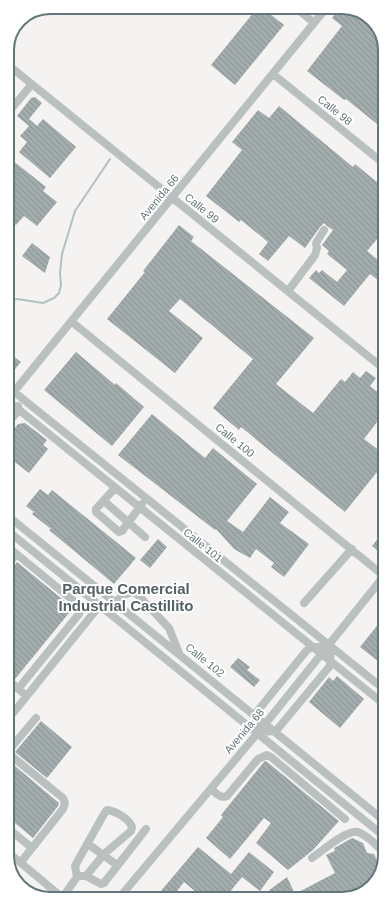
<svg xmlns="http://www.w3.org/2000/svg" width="392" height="906" viewBox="0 0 392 906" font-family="Helvetica,sans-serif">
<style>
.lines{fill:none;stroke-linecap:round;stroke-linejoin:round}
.stream{stroke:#b1c0c0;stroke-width:2}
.building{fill:url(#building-back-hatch)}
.minor{stroke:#bac0c0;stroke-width:8}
.labels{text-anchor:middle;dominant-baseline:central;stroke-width:4;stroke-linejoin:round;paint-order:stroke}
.street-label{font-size:11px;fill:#637679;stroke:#fff}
.district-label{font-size:15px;font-weight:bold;fill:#546264;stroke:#fff}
.rim{fill:none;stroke:#637679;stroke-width:2}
</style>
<defs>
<pattern id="building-back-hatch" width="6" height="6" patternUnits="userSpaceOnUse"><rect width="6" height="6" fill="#a2acad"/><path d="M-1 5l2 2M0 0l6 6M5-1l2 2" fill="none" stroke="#889192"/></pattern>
</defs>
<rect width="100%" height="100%" fill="#f4f3f1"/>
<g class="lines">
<!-- stream -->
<path class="stream" d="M8 302 17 299 43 303 54 298 59 293 61 285 60 273 62 254 75 211 110 159"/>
</g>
<!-- building -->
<path class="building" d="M258 7H261L284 25 235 85 211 65Z
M341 7H345L368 16 383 36V52L378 58 383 61V117L377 124 346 99 344 100 307 71 342 26 332 18Z
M35 97 42 103 29 119 37 126 43 119 76 147 50 178 19 152 27 142 20 136 29 126 17 116 31 98Z
M279 106 353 167 355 164 383 187V232L367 251 383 264V284L370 274 344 306 309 278 316 270 319 273 322 270 337 282 347 270 327 254 329 251 322 245 333 230 327 226 324 223 320 227 305 248 289 236 268 261 259 254 268 242 241 220 239 222 206 196 242 150 232 142 258 110 269 118Z
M7 156 46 187 43 191 57 202 37 226 24 216 16 225 8 218Z
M179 225 194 237 191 241 314 338 276 384 313 413 341 379 345 382 353 372 360 378 366 371 376 378 370 386 384 397V413L364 439 384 454V469L381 467 345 512 241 427 239 430 213 408 253 359 180 299 169 311 203 338 175 373 107 319 145 272 143 271Z
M32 243 50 257 45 273 22 256Z
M76 352 115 385 116 383 144 407 112 446 44 390Z
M13 356 21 362 11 374 8 371V362Z
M152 414 205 458 213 448 257 484 227 521 243 532 270 497 289 512 280 523 309 544 284 577 271 567 274 563 256 549 250 558 234 549 216 529 215 530 118 455Z
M25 423 47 440 43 445 48 449 29 473 8 457V437L18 424Z
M40 489 48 495 52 490 136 558 114 584 49 530 51 529 32 514 34 512 26 506Z
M384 531V556L372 546Z
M158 539 167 547 150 568 140 560Z
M17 562 73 608 15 679 9 674V569L13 567Z
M384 617V666L360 647Z
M238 658 250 667 247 670 260 680 254 687 230 667Z
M337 676 364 699 340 728 309 702 329 677 333 681Z
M41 721 72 747 47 778 15 752Z
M9 761 59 803 58 806 33 838 9 818Z
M266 761 339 821 313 850 288 870 256 843 271 823 264 818 230 859 206 838 223 817 221 815 264 762Z
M352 838 363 843 367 853 374 854 379 865H382L378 880 356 897H260L287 877 295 894 335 873 326 855 335 851 334 848 338 846Z
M198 847 231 874 249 852 274 872 260 891 242 877 225 898H203L184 882 177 891 186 898H155Z"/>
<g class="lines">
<!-- minor -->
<path class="minor" d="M295 7 314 23
M7 64 384 369
M273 74 383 163
M7 114 32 84
M288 291 315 255 317 248 316 243 324 230
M72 322 384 576
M8 387 385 690
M8 399 327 7
M8 401 385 705
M8 423 19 410 18 406
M115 488 96 509V512L119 532 122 531 142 504
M104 501 145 537
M8 516 376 814 385 823
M8 531 385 837
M8 547 81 607V610L79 614 18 689
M9 564 16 554
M115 602C123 596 127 591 136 593L169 628 179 653
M304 603 352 549
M329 645 331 662 329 667 276 731 258 732 255 714 307 650 313 647Z
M9 681 22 692
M9 718 100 605
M9 750 36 718
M9 754 63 798 65 803 63 809 21 862
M211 789C216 793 220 799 227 796L258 759 267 755 271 757 345 819
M9 829 32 848
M88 844 117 865
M9 853 64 899
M312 858C322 851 347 829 358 832 368 836 379 847 385 855
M82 876H86L101 884 104 883 146 829
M62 898 77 877 75 866 76 864 104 814 107 810C116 811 129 819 132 827L131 831 104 854 86 876
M119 898 266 723 384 576"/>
</g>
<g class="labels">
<!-- street labels -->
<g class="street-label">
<text transform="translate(335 110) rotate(39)">Calle 98</text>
<text transform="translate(159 197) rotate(-51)">Avenida 66</text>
<text transform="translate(202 208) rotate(39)">Calle 99</text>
<text transform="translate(235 440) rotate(39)">Calle 100</text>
<text transform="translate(203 545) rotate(39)">Calle 101</text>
<text transform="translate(205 660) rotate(39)">Calle 102</text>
<text transform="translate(244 731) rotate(-50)">Avenida 68</text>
</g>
<!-- district labels -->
<g class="district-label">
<text x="126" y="588">Parque Comercial<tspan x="126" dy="17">Industrial Castillito</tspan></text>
</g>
</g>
<!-- crop -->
<path d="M0 0H392V906H0ZM50 14H342A36 36 0 0 1 378 50V856A36 36 0 0 1 342 892H50A36 36 0 0 1 14 856V50A36 36 0 0 1 50 14Z" fill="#fff" fill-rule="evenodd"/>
<path class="rim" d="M50 14H342A36 36 0 0 1 378 50V856A36 36 0 0 1 342 892H50A36 36 0 0 1 14 856V50A36 36 0 0 1 50 14Z"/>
</svg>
